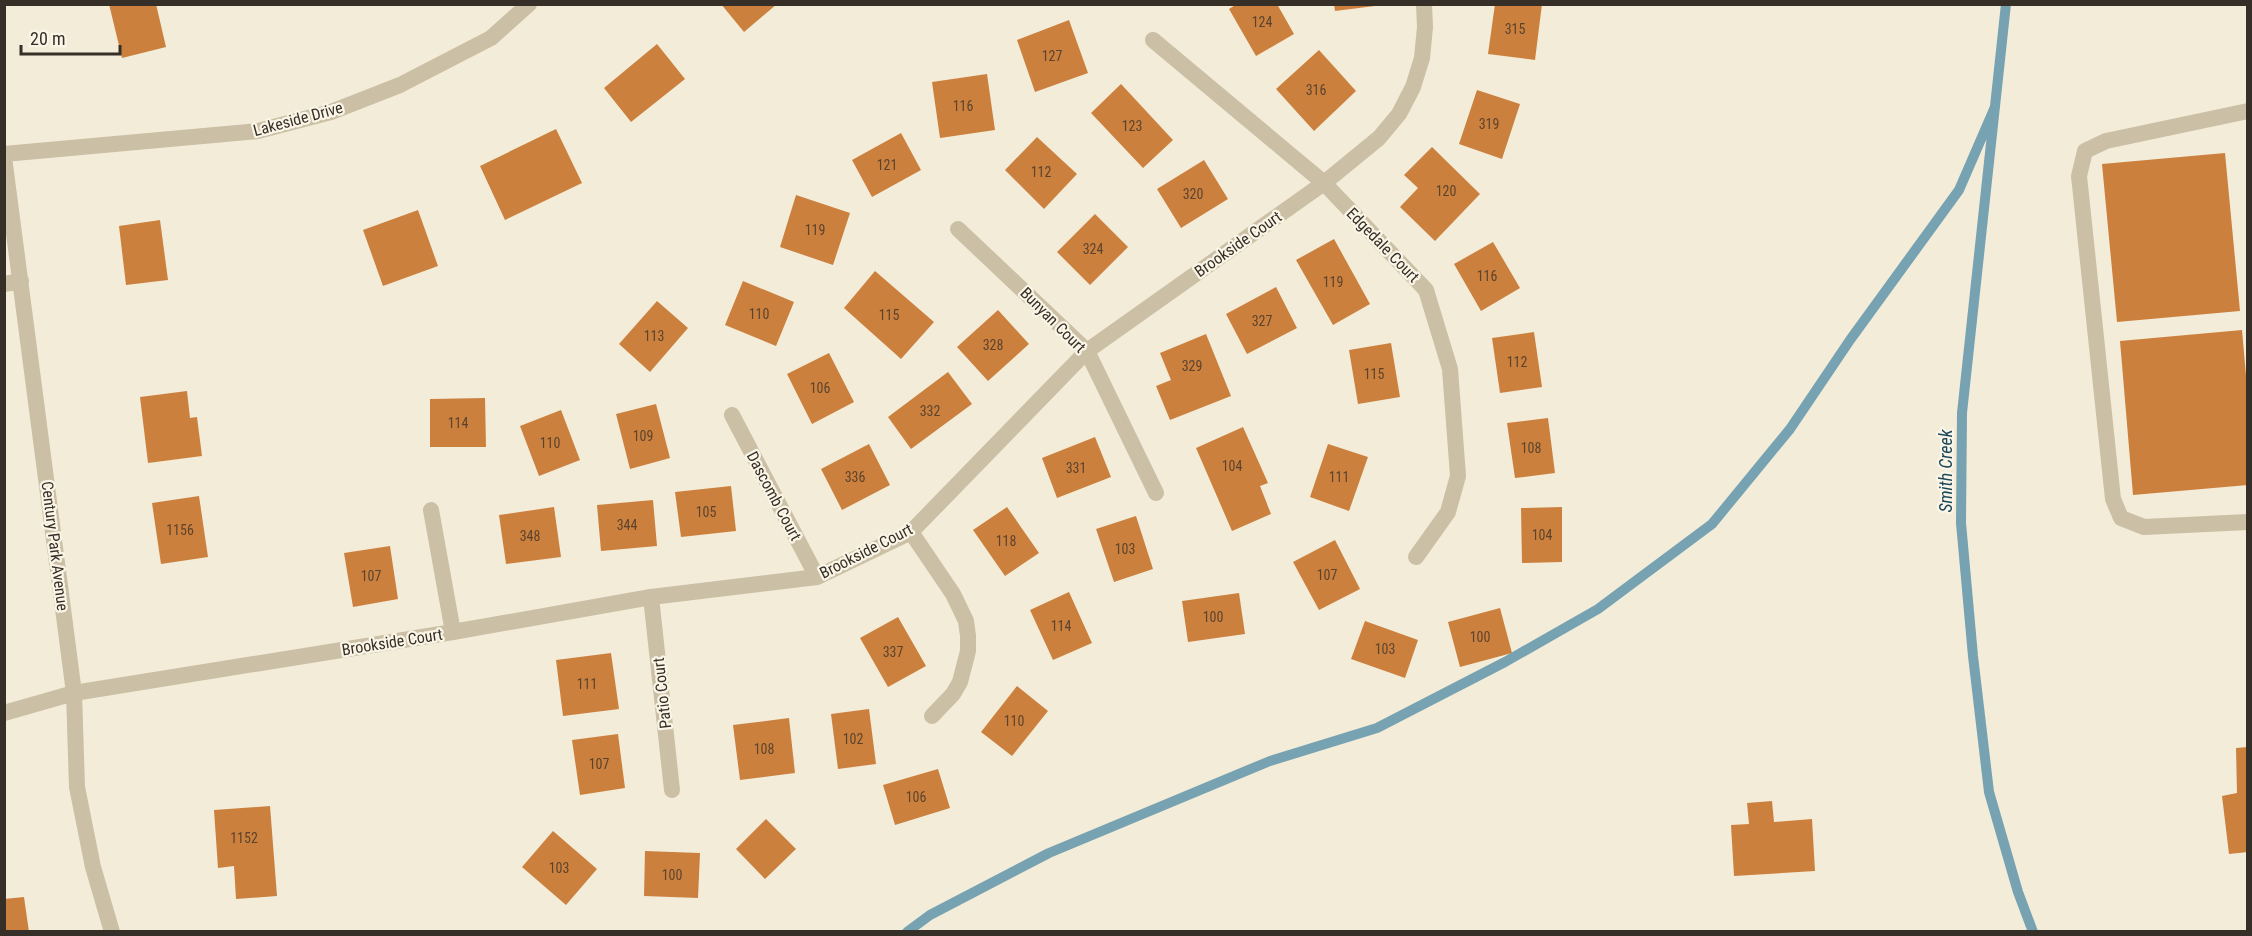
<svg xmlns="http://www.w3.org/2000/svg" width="2252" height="936" viewBox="0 0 2252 936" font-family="'Roboto Condensed',sans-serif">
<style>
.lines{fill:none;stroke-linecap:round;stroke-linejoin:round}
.stream{stroke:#77a2b1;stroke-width:10}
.building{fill:#cc803e}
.service{stroke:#cbbfa5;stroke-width:16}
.minor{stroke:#cbbfa5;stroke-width:16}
.labels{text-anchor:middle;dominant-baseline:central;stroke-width:4.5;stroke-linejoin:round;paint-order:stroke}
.number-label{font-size:14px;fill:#5c432d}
.street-label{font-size:16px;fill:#362f27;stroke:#faf5e6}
.water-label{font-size:18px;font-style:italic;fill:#1a485a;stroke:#faf5e6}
</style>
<rect width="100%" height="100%" fill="#f3ecd9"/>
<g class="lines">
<!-- stream -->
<path class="stream" d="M2006 4 1962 413 1961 523 1973 656 1989 792 2018 892 2033 932
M907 932 930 915 1049 853 1270 761 1377 728 1505 662 1598 609 1712 524 1790 429 1850 340 1959 190 1995 107"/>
</g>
<!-- building -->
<path class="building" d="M109 4H156L166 47 122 58Z
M721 4H777L744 32Z
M1237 4H1277L1294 34 1256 56 1229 9Z
M1334 4H1375V6L1335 11Z
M1495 4H1542L1535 60 1488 54Z
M1069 20 1088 73 1035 92 1017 40Z
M657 44 685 79 631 122 604 88Z
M1319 50 1356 91 1314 131 1276 89Z
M987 74 995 130 940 138 932 82Z
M1121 84 1173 140 1143 168 1091 113Z
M1477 90 1520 104 1502 159 1459 144Z
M556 129 582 183 505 220 480 166Z
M901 133 921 170 872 197 852 160Z
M1037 137 1077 174 1044 209 1005 170Z
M1432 147 1480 194 1435 241 1400 207 1418 188 1404 175Z
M2225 153 2240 311 2117 322 2102 164Z
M1204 160 1228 199 1181 228 1157 189Z
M796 195 850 213 833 265 780 247Z
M418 210 438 266 383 286 363 230Z
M1095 214 1128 247 1090 285 1057 252Z
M160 220 168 280 126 285 119 226Z
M1334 239 1370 304 1333 325 1296 260Z
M1493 242 1520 288 1481 311 1454 264Z
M875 271 934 322 901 359 844 308Z
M743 281 794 302 776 346 725 325Z
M1276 287 1297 328 1247 354 1226 314Z
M657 301 688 328 650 372 619 344Z
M998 310 1029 344 988 381 957 347Z
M2242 330 2248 398V485L2133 495 2120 341Z
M1534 332 1542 387 1500 393 1492 338Z
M1206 334 1231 396 1170 420 1156 386 1171 380 1160 353Z
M1391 343 1400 397 1358 404 1349 350Z
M829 353 854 402 812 424 787 374Z
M948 372 972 404 911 449 888 417Z
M187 391 190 418 197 417 202 456 148 463 140 397Z
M485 398 486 447H430V399Z
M656 404 670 458 630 469 616 414Z
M561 410 580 460 539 476 520 426Z
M1548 418 1555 473 1515 478 1507 423Z
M1243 427 1268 483 1260 486 1271 514 1232 531 1196 448Z
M1095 437 1111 477 1057 498 1042 458Z
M869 444 890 485 842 510 821 469Z
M1328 444 1368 457 1349 511 1310 497Z
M731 486 736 531 681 537 675 492Z
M199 496 208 557 161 564 152 503Z
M653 500 657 546 601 551 597 505Z
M554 507 561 557 506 564 499 515Z
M1007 507 1039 553 1005 576 973 530Z
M1562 507V562L1522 563 1521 508Z
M1136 516 1153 569 1114 582 1096 529Z
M1335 540 1360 589 1319 610 1293 562Z
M390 546 398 599 353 607 344 553Z
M1069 592 1092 643 1053 660 1030 610Z
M1239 593 1245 634 1188 642 1182 601Z
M1500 608 1512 653 1460 667 1448 622Z
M898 617 926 666 888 687 860 638Z
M1365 621 1418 640 1405 678 1351 659Z
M611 653 619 709 563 716 556 660Z
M1017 686 1048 711 1012 756 981 732Z
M869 709 876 764 838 769 831 714Z
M789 718 795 773 740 780 733 725Z
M618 734 625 788 580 795 572 740Z
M2248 747V852L2229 854 2222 796 2237 793 2236 748Z
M938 769 950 808 895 825 883 785Z
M1772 801 1774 822 1812 819 1815 871 1734 876 1731 825 1749 824 1747 803Z
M270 806 277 896 236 899 234 866 218 868 214 810Z
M766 819 796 849 765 879 736 849Z
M553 831 597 869 566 905 522 867Z
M645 851 700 853 698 898 644 896Z
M24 897 29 932H4V899Z"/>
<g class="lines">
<!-- service -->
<path class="service" d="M2248 111 2106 141 2085 151 2079 176 2113 499 2121 518 2144 527 2248 522"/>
<!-- minor -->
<path class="minor" d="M1153 40 1324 183 1426 290 1450 369 1458 476 1448 512 1416 557
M4 154 258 131 331 112 400 85 491 38 529 4
M4 157 74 693 77 787 93 867 112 932
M958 229 1087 351 1156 493
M4 284 21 281
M732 415 817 577
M431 510 453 632
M911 532 953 594 966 621 968 636V651L960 682 953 694 932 716
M651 597 672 790
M4 713 74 693 453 632 651 597 817 577 911 532 1087 351 1324 183 1379 138 1399 114 1413 87 1422 58 1425 27 1424 4"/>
</g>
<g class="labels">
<!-- number labels -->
<g class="number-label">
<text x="1262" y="22">124</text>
<text x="1515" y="29">315</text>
<text x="1052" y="56">127</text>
<text x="1316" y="90">316</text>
<text x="963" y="106">116</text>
<text x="1489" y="124">319</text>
<text x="1132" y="126">123</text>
<text x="887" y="165">121</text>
<text x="1041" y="172">112</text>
<text x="1446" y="191">120</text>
<text x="1193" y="194">320</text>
<text x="815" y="230">119</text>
<text x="1093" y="249">324</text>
<text x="1487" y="276">116</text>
<text x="1333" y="282">119</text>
<text x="759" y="314">110</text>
<text x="889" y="315">115</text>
<text x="1262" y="321">327</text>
<text x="654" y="336">113</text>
<text x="993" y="345">328</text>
<text x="1517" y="362">112</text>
<text x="1192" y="366">329</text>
<text x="1374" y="374">115</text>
<text x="820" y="388">106</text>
<text x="930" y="411">332</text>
<text x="458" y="423">114</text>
<text x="643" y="436">109</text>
<text x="550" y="443">110</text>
<text x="1531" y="448">108</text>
<text x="1232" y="466">104</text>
<text x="1076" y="468">331</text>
<text x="855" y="477">336</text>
<text x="1339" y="477">111</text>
<text x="706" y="512">105</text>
<text x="627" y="525">344</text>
<text x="180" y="530">1156</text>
<text x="1542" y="535">104</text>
<text x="530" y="536">348</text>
<text x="1006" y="541">118</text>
<text x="1125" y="549">103</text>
<text x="1327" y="575">107</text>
<text x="371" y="576">107</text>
<text x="1213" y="617">100</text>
<text x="1061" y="626">114</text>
<text x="1480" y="637">100</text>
<text x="1385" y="649">103</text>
<text x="893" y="652">337</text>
<text x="587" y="684">111</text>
<text x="1014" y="721">110</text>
<text x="853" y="739">102</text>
<text x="764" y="749">108</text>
<text x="599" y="764">107</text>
<text x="916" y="797">106</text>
<text x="244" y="838">1152</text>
<text x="559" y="868">103</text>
<text x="672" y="875">100</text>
</g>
<!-- street labels -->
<g class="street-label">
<text transform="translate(298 119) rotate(-15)">Lakeside Drive</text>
<text transform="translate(1238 244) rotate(-35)">Brookside Court</text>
<text transform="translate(1383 245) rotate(46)">Edgedale Court</text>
<text transform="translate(1053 320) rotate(45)">Bunyan Court</text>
<text transform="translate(774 496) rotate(62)">Dascomb Court</text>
<text transform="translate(55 546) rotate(83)">Century Park Avenue</text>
<text transform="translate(866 551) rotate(-27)">Brookside Court</text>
<text transform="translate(392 642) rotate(-9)">Brookside Court</text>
<text transform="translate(662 693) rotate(-96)">Patio Court</text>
</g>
<!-- water labels -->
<g class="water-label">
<text transform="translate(1945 471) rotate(-90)">Smith Creek</text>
</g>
</g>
<!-- border -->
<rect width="2252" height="936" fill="none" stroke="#362f27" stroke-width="12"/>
<!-- scale -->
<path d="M21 45v9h99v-9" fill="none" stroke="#362f27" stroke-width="3"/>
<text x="30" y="45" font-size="18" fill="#362f27" stroke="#faf5e6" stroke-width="4.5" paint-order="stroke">20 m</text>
</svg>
